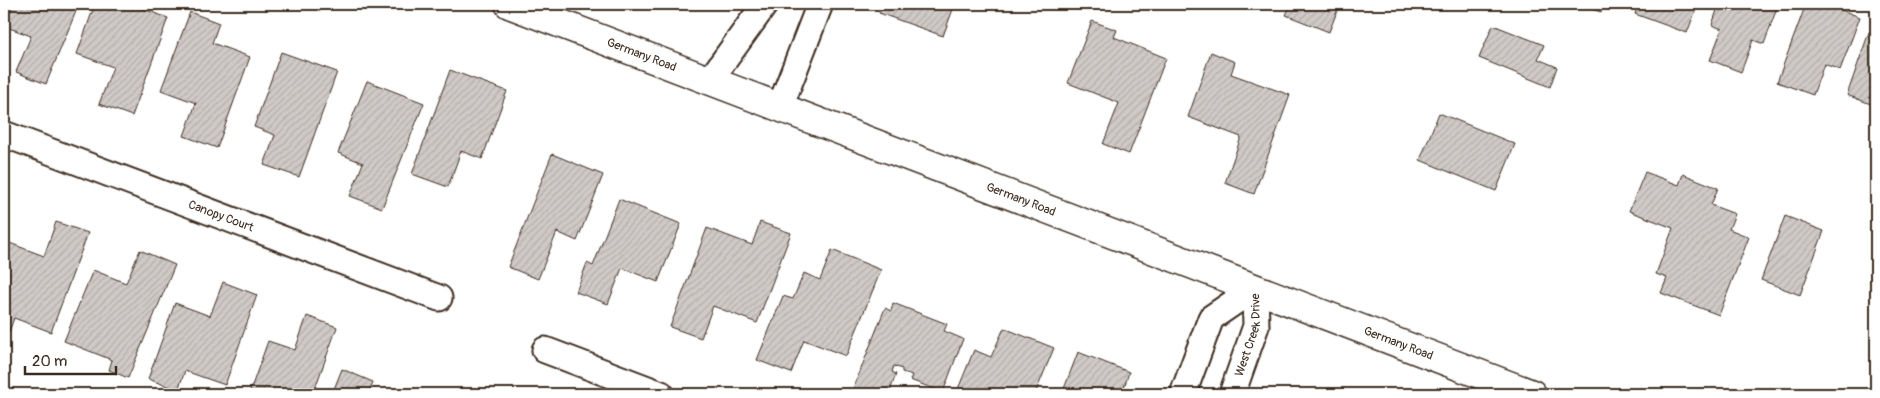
<svg xmlns="http://www.w3.org/2000/svg" width="1880" height="398" viewBox="0 0 1880 398" font-family="Pangolin,sans-serif">
<style>
.building{fill:url(#building-hatch);stroke:#3b2a1e}
.lines{fill:none;stroke-linecap:round;stroke-linejoin:round}
.minor-casing{stroke:#3b2a1e;stroke-width:29}
.secondary-casing{stroke:#3b2a1e;stroke-width:31}
.minor{stroke:#fff;stroke-width:25}
.secondary{stroke:#fff;stroke-width:28}
.labels{text-anchor:middle;dominant-baseline:central;stroke-width:4;stroke-linejoin:round;paint-order:stroke}
.street-label{font-size:12px;fill:#3b2a1e;stroke:#fff}
</style>
<defs>
<pattern id="building-hatch" width="6" height="6" patternUnits="userSpaceOnUse" patternTransform="scale(1.25)"><rect width="6" height="6" fill="#cfcac7"/><path d="M-1 1l2-2M0 6l6-6M5 7l2-2" fill="none" stroke="#b3aeaa"/></pattern>
</defs>
<rect width="100%" height="100%" fill="#fff"/>
<filter id="ink" filterUnits="userSpaceOnUse"><feTurbulence type="fractalNoise" baseFrequency=".02" numOctaves="2"/><feDisplacementMap in="SourceGraphic" scale="10" xChannelSelector="R" yChannelSelector="G"/><feConvolveMatrix kernelMatrix="1 2 1 2 8 2 1 2 1" color-interpolation-filters="sRGB"/></filter>
<g filter="url(#ink)">
<!-- building -->
<path class="building" d="M13 4H79L46 84 16 72 31 36 4 26Z
M95 4H130L168 18 132 116 99 104 113 67 77 54Z
M883 4H955L943 36 879 13Z
M1291 4H1340L1329 32 1286 15Z
M1577 4H1604L1601 12Z
M1638 4H1698L1687 33 1635 14Z
M1719 4 1778 5 1764 44 1753 40 1741 72 1710 60 1722 29 1712 25Z
M1806 4H1825L1860 17 1840 70 1824 64 1813 95 1777 82Z
M190 12 219 23 212 43 250 57 217 148 184 136 196 103 161 90Z
M1092 21 1117 30 1114 37 1166 58 1129 154 1103 144 1119 103 1068 83Z
M1493 25 1544 45 1538 59 1557 67 1550 87 1479 58Z
M1869 32 1876 34V106L1847 95Z
M281 52 337 72 299 177 264 165 275 135 254 127Z
M1211 52 1235 62 1231 74 1290 95 1254 194 1225 183 1241 137 1188 117Z
M450 70 507 91 482 159 461 151 448 187 412 174Z
M367 81 424 103 382 208 350 196 363 163 338 153Z
M1439 113 1515 144 1496 191 1420 160Z
M552 154 603 175 577 241 557 232 538 279 508 267Z
M1645 172 1679 185 1683 174 1718 188 1711 205 1735 214 1729 229 1749 237 1719 315 1661 293 1667 278 1656 274 1673 228 1629 211Z
M619 199 681 224 658 282 622 268 608 304 576 292 587 263 593 266Z
M1785 216 1824 231 1800 295 1761 280Z
M56 222 88 233 51 332 14 318 9 332 4 330V252L7 242 44 256Z
M760 222 791 233 757 323 713 306 701 338 670 327 707 228 752 245Z
M140 250 175 265 128 378 109 370 112 360 64 341 93 270 126 283Z
M832 250 881 270 846 356 804 340 791 373 757 360 783 296 793 299 804 273 820 280Z
M223 282 257 295 225 385 185 371 178 390 148 379 175 303 210 316Z
M893 303 947 324 944 331 963 339 943 392 910 380 912 375 902 372V369L894 366 892 372 896 374 889 394H851L885 308 891 311Z
M307 316 337 327 313 394H249L268 341 295 350Z
M1004 328 1054 348 1035 394H956L974 350 991 357Z
M1078 352 1129 372 1122 394H1062Z
M342 369 373 382 368 394H332Z"/>
<g class="lines">
<!-- minor casing -->
<g class="minor-casing">
<g id="minor">
<path d="M710 80 765 4"/>
<path d="M780 107 820 4"/>
<path id="s1" d="M4 134 439 298"/>
<path d="M545 350 661 394"/>
<path d="M1183 394 1211 318 1255 288"/>
<path id="s2" d="M1232 394 1256 326 1255 288"/>
</g>
</g>
<!-- secondary casing -->
<g class="secondary-casing">
<g id="secondary">
<path id="s3" d="M509 4 1532 394"/>
</g>
</g>
<!-- minor -->
<use href="#minor" class="minor"/>
<!-- secondary -->
<use href="#secondary" class="secondary"/>
</g>
</g>
<g class="labels">
<!-- street labels -->
<g class="street-label">
<text stroke="none"><textPath href="#s3" startOffset="142">Germany Road</textPath></text>
<text stroke="none"><textPath href="#s3" startOffset="548">Germany Road</textPath></text>
<text stroke="none"><textPath href="#s1" startOffset="232">Canopy Court</textPath></text>
<text stroke="none"><textPath href="#s2" startOffset="62">West Creek Drive</textPath></text>
<text stroke="none"><textPath href="#s3" startOffset="952">Germany Road</textPath></text>
</g>
</g>
<!-- margin -->
<rect width="1880" height="398" fill="none" stroke="#fff" stroke-width="20"/>
<rect x="10" y="10" width="1860" height="378" fill="none" stroke="#3b2a1e" stroke-width="2" filter="url(#ink)"/>
<!-- scale -->
<path d="M25 366v8h91v-8" fill="none" stroke="#3b2a1e" stroke-width="2.5"/>
<text x="32" y="366" font-size="15" fill="#3b2a1e" stroke="#ffffff" stroke-width="4" paint-order="stroke">20 m</text>
</svg>
